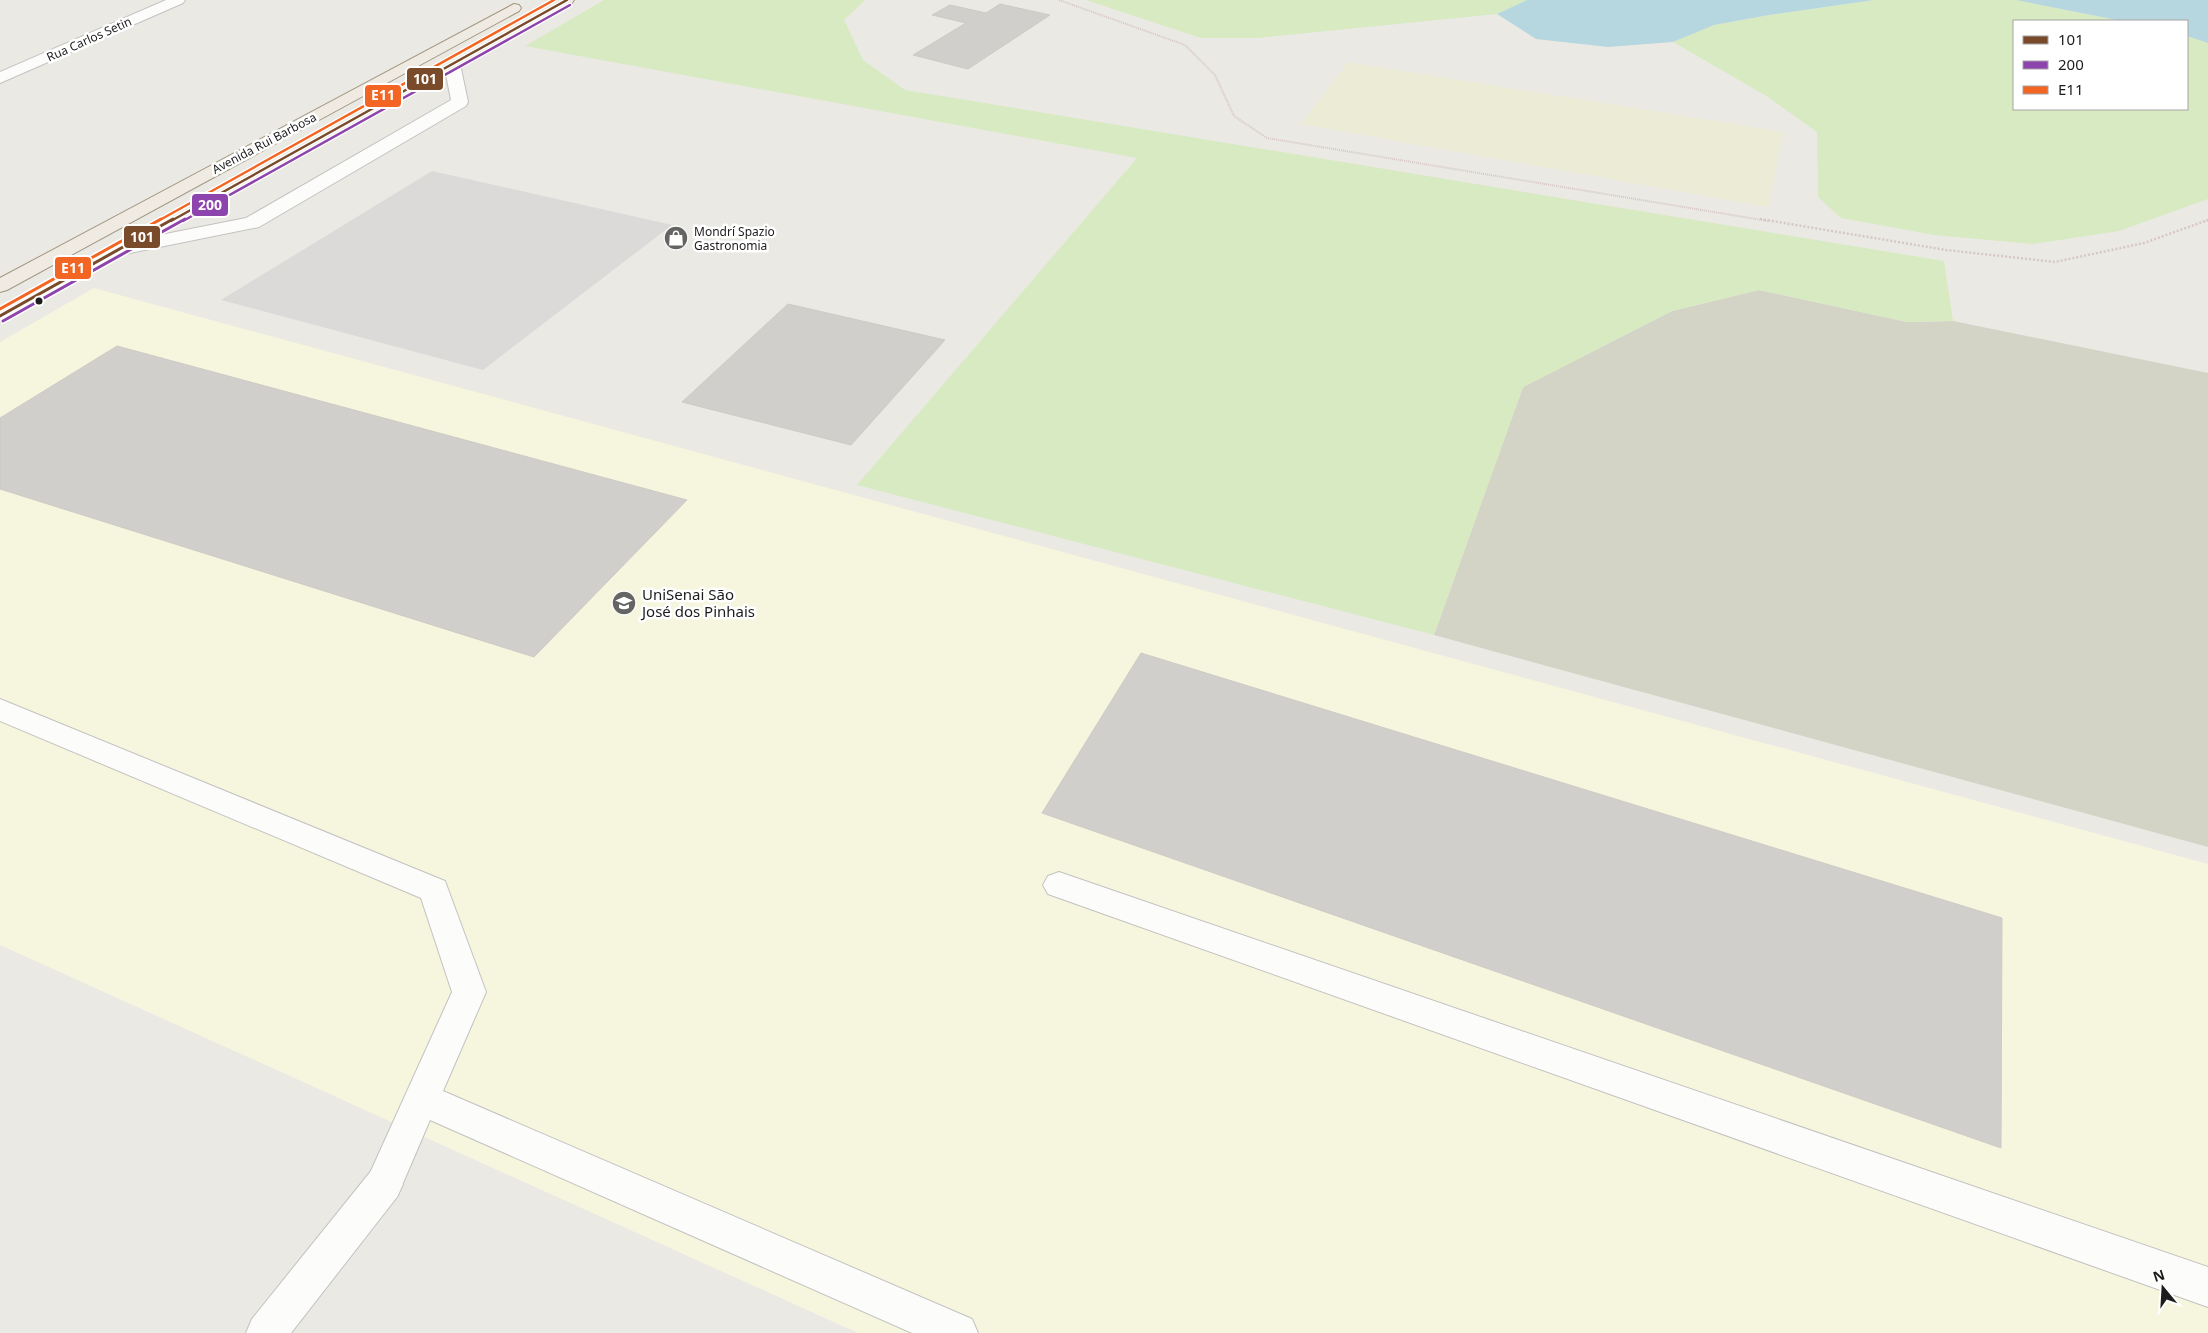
<svg xmlns="http://www.w3.org/2000/svg" width="2208" height="1333" viewBox="0 0 2208 1333" font-family="'Noto Sans',sans-serif">
<style>
.education{fill:#f6f5de}
.construction{fill:#d4d4c6}
.farmland{fill:#ebebd6}
.grass{fill:#d7eac1}
.parking{fill:#dbdad8}
.water{fill:#b6d7df}
.building{fill:#d1cfcb;stroke:#cecac5}
.lines{fill:none;stroke-linecap:round;stroke-linejoin:round}
.service-casing{stroke:#c3c2c0;stroke-width:2}
.minor-casing{stroke:#c3c2c0;stroke-width:2}
.primary-casing{stroke:#a19681;stroke-width:2}
.path-far1{stroke:#d6c7c4;stroke-width:2;stroke-dasharray:1 1;stroke-linecap:butt}
.path{stroke:#d6c7c4;stroke-width:2.5;stroke-dasharray:2 2;stroke-linecap:butt}
.service{fill:#fcfcfb;fill-rule:evenodd}
.minor{fill:#fcfcfb;fill-rule:evenodd}
.primary{fill:#f0ebe2;fill-rule:evenodd}
.bus-1-far1-casing{stroke:#fff;stroke-width:5}
.bus-1-casing{stroke:#fff;stroke-width:6}
.bus-2-far1-casing{stroke:#fff;stroke-width:5}
.bus-2-casing{stroke:#fff;stroke-width:6}
.bus-3-far1-casing{stroke:#fff;stroke-width:5}
.bus-3-casing{stroke:#fff;stroke-width:6}
.bus-1-far1{stroke:#7a4b2a;stroke-width:2.5}
.bus-1{stroke:#7a4b2a;stroke-width:3}
.bus-2-far1{stroke:#8e44ad;stroke-width:2.5}
.bus-2{stroke:#8e44ad;stroke-width:3}
.bus-3-far1{stroke:#f26522;stroke-width:2.5}
.bus-3{stroke:#f26522;stroke-width:3}
.bus-dot{fill:#1c1c1c;stroke:#fff;stroke-width:2}
.labels{text-anchor:middle;dominant-baseline:central;stroke-width:5;stroke-linejoin:round;paint-order:stroke}
.far-street-label{font-size:12px;fill:#1c1c1c;stroke:#fff}
.far-poi-label{font-size:12px;fill:#1c1c1c;stroke:#fff;text-anchor:start}
.poi-label{font-size:15px;fill:#1c1c1c;stroke:#fff;text-anchor:start}
.line-badge{stroke:#fff;stroke-width:2}
.badge-label{font-size:14px;text-anchor:middle;font-weight:bold;fill:#fff}
</style>
<rect width="100%" height="100%" fill="#ebe9e4"/>
<!-- education -->
<path class="education" d="M94 288 2208 864V1333H858L0 945V342Z"/>
<!-- construction -->
<path class="construction" d="M1759 290 1907 322 1953 321 2208 373V847L1434 635 1523 387 1672 311Z"/>
<!-- farmland -->
<path class="farmland" d="M1348 62 1783 132 1768 207 1301 124Z"/>
<!-- grass -->
<path class="grass" d="M604 0H865L844 20 863 60 905 90 1944 261 1953 321 1907 322 1759 290 1672 311 1523 387 1434 635 857 485 1137 158 525 46Z
M1086 0H1527L1497 14 1258 38H1201Z
M1874 0H2016L2122 21H2014V109H2187V36L2208 43V199L2119 231 2033 244 1934 235 1841 218 1818 197 1817 132 1768 97 1673 42 1714 25 1769 15Z"/>
<!-- parking -->
<path class="parking" d="M432 171 672 225 483 370 221 300Z"/>
<!-- water -->
<path class="water" d="M1527 0H1874L1769 15 1714 25 1673 42 1608 47 1536 39 1497 14Z
M2016 0H2208V43L2187 36V21H2122Z"/>
<!-- building -->
<path class="building" d="M1000 4 1050 15 968 69 913 55 966 23 932 15 950 5 986 13Z
M788 304 945 340 851 445 682 402Z
M117 346 687 500 534 657 0 489V418Z
M1141 653 2002 918 2001 1148 1042 813Z"/>
<g class="lines">
<!-- service casing -->
<g class="service-casing">
<path id="service" d="M452 59 458 61 460 64 468 102 466 106 259 227 120 255 113 253 110 249 113 245 120 243 246 218 451 100 444 64 446 61Z
M0 699 445 881 486 992 443 1091 972 1319 978 1333H912L430 1120 397 1197 384 1202 371 1197 365 1184 452 992 421 898 0 721Z
M1059 872 2208 1267V1307L1048 894 1043 885 1048 876Z"/>
</g>
<!-- minor casing -->
<g class="minor-casing">
<path id="minor" d="M166 0H185L183 3 0 83V72Z
M384 1166 397 1171 403 1184 397 1197 291 1333H246L252 1319 371 1171Z"/>
</g>
<!-- primary casing -->
<g class="primary-casing">
<path id="primary" d="M556 0H574L572 3 7 320 0 322V308Z
M514 4 519 5 521 8 519 11 7 290 0 292V278Z"/>
</g>
<!-- path-far1 -->
<path class="path-far1" d="M1059 0 1185 45 1215 75 1234 116 1267 138 1768 221
M2206 221 2208 220"/>
<!-- path -->
<path class="path" d="M1760 219 1946 250 2055 262 2144 243 2208 220"/>
<!-- service -->
<use href="#service" class="service"/>
<!-- minor -->
<use href="#minor" class="minor"/>
<!-- primary -->
<use href="#primary" class="primary"/>
<!-- bus-1-far1 casing -->
<g class="bus-1-far1-casing">
<path id="bus-1-far1" d="M171 221 567 0"/>
</g>
<!-- bus-1 casing -->
<g class="bus-1-casing">
<path id="bus-1" d="M0 316 173 219"/>
</g>
<!-- bus-2-far1 casing -->
<g class="bus-2-far1-casing">
<path id="bus-2-far1" d="M183 221 570 5"/>
</g>
<!-- bus-2 casing -->
<g class="bus-2-casing">
<path id="bus-2" d="M3 321 185 219"/>
</g>
<!-- bus-3-far1 casing -->
<g class="bus-3-far1-casing">
<path id="bus-3-far1" d="M158 221 554 0"/>
</g>
<!-- bus-3 casing -->
<g class="bus-3-casing">
<path id="bus-3" d="M0 309 161 219"/>
</g>
<!-- bus-1-far1 -->
<use href="#bus-1-far1" class="bus-1-far1"/>
<!-- bus-1 -->
<use href="#bus-1" class="bus-1"/>
<!-- bus-2-far1 -->
<use href="#bus-2-far1" class="bus-2-far1"/>
<!-- bus-2 -->
<use href="#bus-2" class="bus-2"/>
<!-- bus-3-far1 -->
<use href="#bus-3-far1" class="bus-3-far1"/>
<!-- bus-3 -->
<use href="#bus-3" class="bus-3"/>
</g>
<!-- icons -->
<defs>
<g id="shop-disc" transform="scale(1.25)"><circle r="9.5" fill="#646462" stroke="#fff"/><path d="M-5-2.5h2.3a2.7 3.5 0 0 1 5.4 0H5L5.5 6h-11ZM-1.5-2.5h3a1.5 2.3 0 0 0-3 0Z" fill="#fff"/></g>
<g id="university-disc" transform="scale(1.25)"><circle r="9.5" fill="#646462" stroke="#fff"/><path d="M0-5L7-2L0 1L-7-2ZM-4 1L0 2.5L4 1V4Q0 6-4 4Z" fill="#fff"/></g>
</defs>
<g fill-rule="evenodd">
<use href="#shop-disc" x="676" y="238"/>
<use href="#university-disc" x="624" y="603"/>
</g>
<!-- markers -->
<circle class="bus-dot" cx="39" cy="301" r="4.5"/>
<g class="labels">
<!-- far-street labels -->
<g class="far-street-label">
<text transform="translate(89 39) rotate(-24)">Rua Carlos Setin</text>
<text transform="translate(264 143) rotate(-28)">Avenida Rui Barbosa</text>
</g>
<!-- far-poi labels -->
<g class="far-poi-label">
<text x="694" y="231">Mondrí Spazio<tspan x="694" dy="14">Gastronomia</tspan></text>
</g>
<!-- poi labels -->
<g class="poi-label">
<text x="642" y="594">UniSenai São<tspan x="642" dy="17">José dos Pinhais</tspan></text>
</g>
</g>
<g class="line-badge">
<rect x="406" y="67" width="38" height="24" rx="5" fill="#7a4b2a"/>
<rect x="364" y="84" width="38" height="24" rx="5" fill="#f26522"/>
<rect x="191" y="193" width="38" height="24" rx="5" fill="#8e44ad"/>
<rect x="123" y="225" width="38" height="24" rx="5" fill="#7a4b2a"/>
<rect x="54" y="256" width="38" height="24" rx="5" fill="#f26522"/>
</g>
<g class="badge-label">
<text x="425" y="84">101</text>
<text x="383" y="100">E11</text>
<text x="210" y="210">200</text>
<text x="142" y="242">101</text>
<text x="73" y="273">E11</text>
</g>
<!-- legend -->
<rect x="2013" y="20" width="175" height="90" fill="#ffffff" stroke="#a4a4a4"/>
<rect x="2023" y="36" width="25" height="8" fill="#7a4b2a" stroke="#a4a4a4"/>
<text x="2058" y="45" font-size="15" fill="#1c1c1c">101</text>
<rect x="2023" y="61" width="25" height="8" fill="#8e44ad" stroke="#a4a4a4"/>
<text x="2058" y="70" font-size="15" fill="#1c1c1c">200</text>
<rect x="2023" y="86" width="25" height="8" fill="#f26522" stroke="#a4a4a4"/>
<text x="2058" y="95" font-size="15" fill="#1c1c1c">E11</text>
<!-- north arrow -->
<g transform="translate(2163 1288) rotate(342)" stroke="#ffffff" stroke-width="4" paint-order="stroke">
<path d="M0-4L9 19L0 12L-9 19Z" fill="#1c1c1c"/>
<text y="-8" font-size="14" font-weight="bold" text-anchor="middle" fill="#1c1c1c">N</text>
</g>
</svg>
